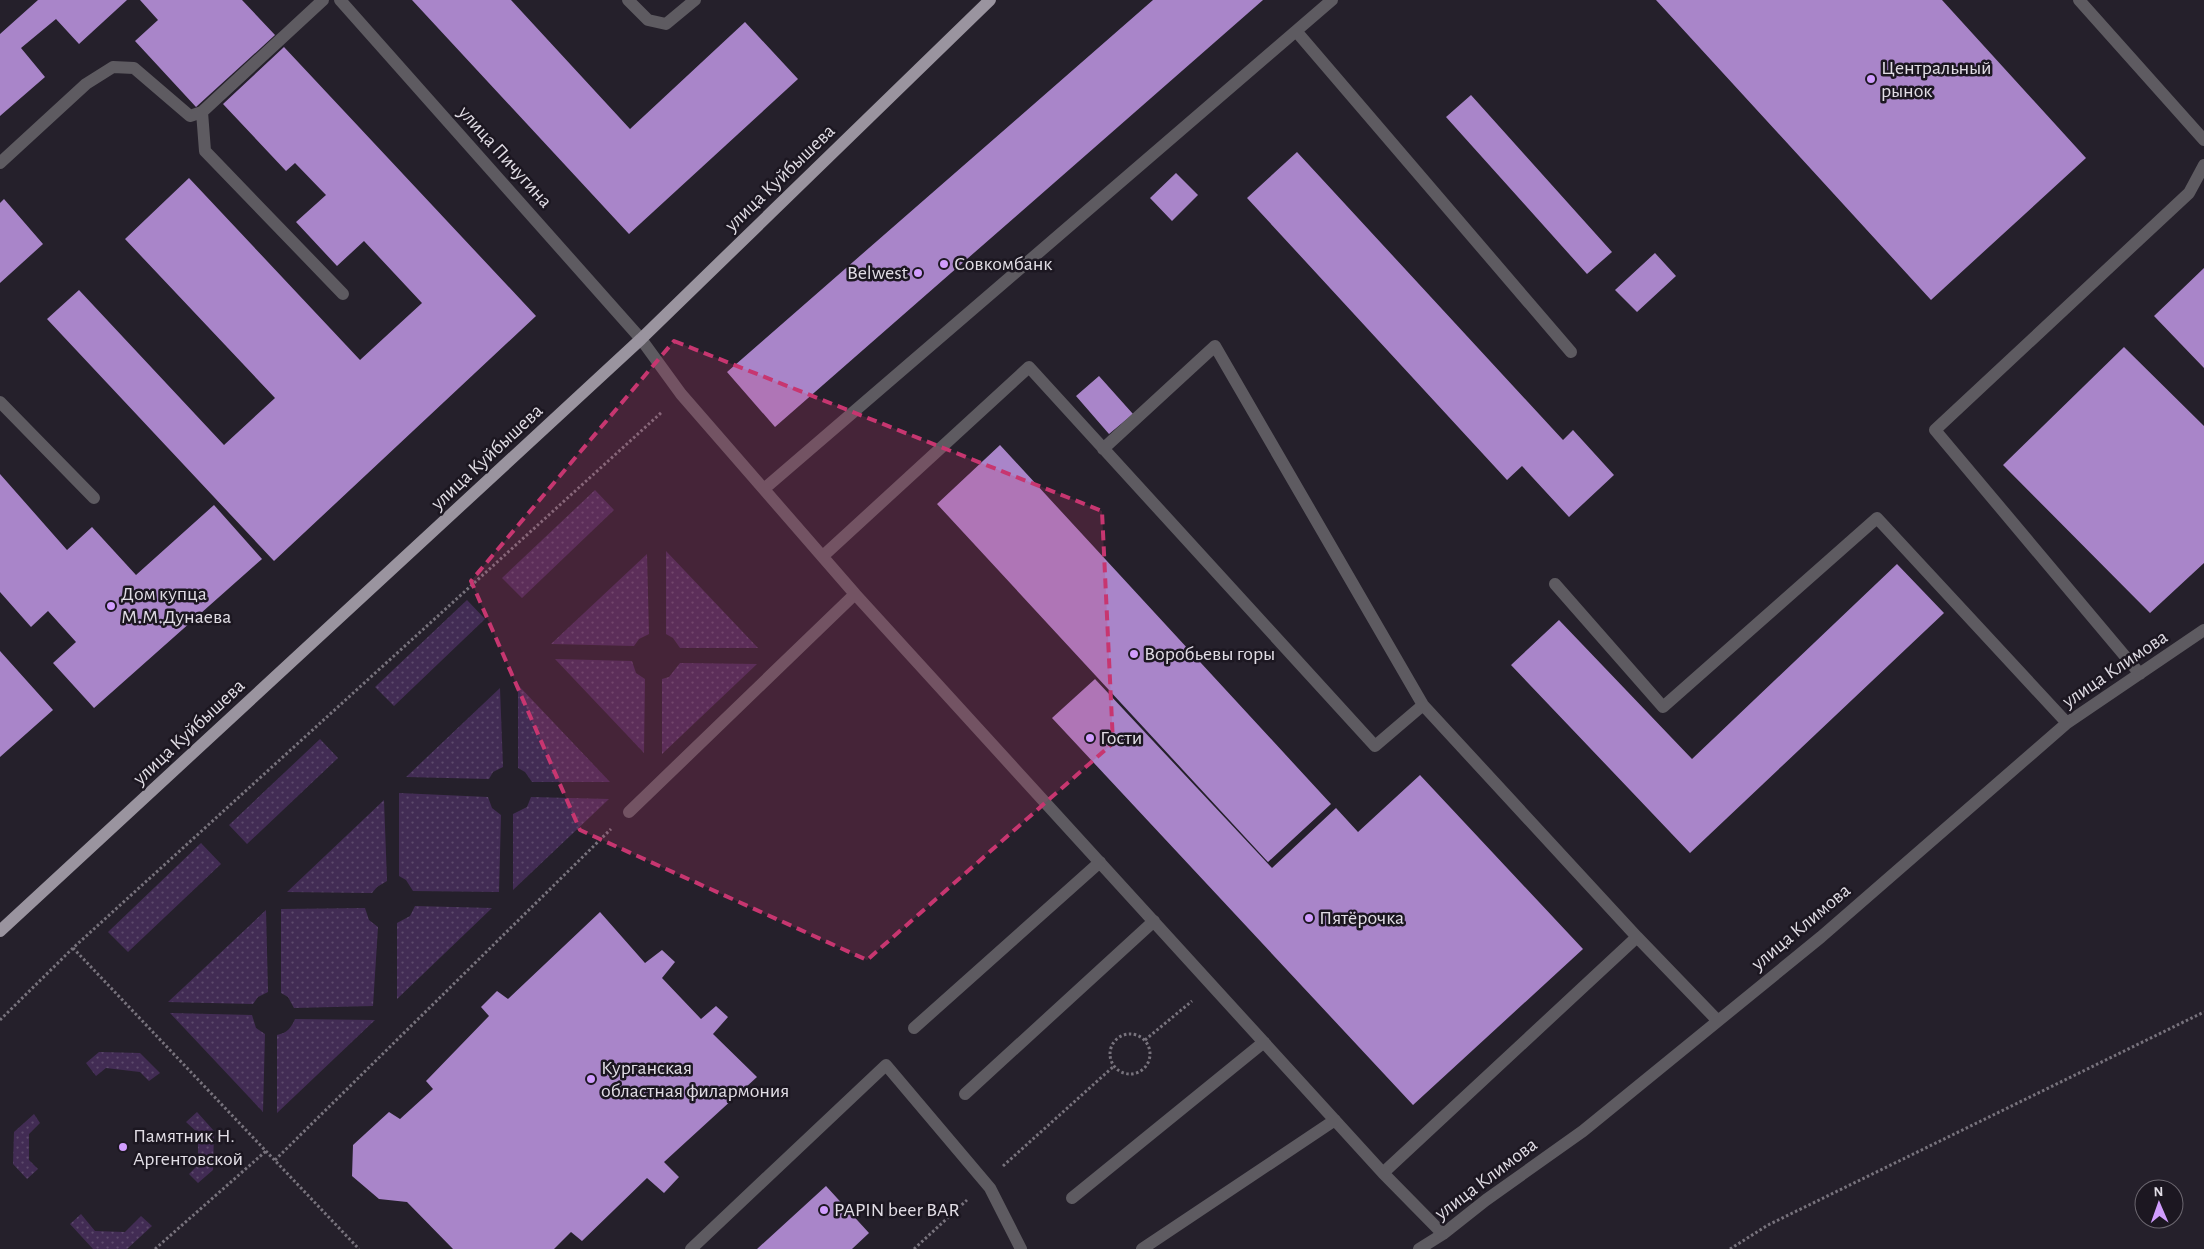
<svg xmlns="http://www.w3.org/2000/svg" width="2204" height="1249" viewBox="0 0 2204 1249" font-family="'Alegreya Sans',sans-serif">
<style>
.grass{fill:url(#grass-dots)}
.building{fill:#a985c9}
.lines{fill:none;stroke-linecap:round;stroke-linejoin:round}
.path{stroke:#78737d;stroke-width:3;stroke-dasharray:2.5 2.5;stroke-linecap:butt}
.minor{stroke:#5e5b61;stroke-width:12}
.major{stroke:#9a949f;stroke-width:12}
.marked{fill:#c73670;fill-opacity:0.2;stroke:#c73670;stroke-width:4;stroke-dasharray:10 6;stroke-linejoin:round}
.poi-dot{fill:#d19dfe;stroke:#1c1721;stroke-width:2}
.labels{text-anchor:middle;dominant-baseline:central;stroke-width:5;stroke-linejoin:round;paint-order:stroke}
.poi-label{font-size:20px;fill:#e1dde5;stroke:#1c1721;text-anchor:start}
.street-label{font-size:20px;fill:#e1dde5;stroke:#1c1721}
</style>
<defs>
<pattern id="grass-dots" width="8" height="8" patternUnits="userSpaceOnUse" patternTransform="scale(1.25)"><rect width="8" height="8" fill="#422c54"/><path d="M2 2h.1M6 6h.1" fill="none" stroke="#5d4a6c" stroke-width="1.8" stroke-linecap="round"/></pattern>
</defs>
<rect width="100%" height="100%" fill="#25202b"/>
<!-- grass -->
<path class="grass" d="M595 490 614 510 522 598 502 578Z
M666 551 758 648H680L673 638 666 634Z
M647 554 649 634 639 639 634 646 551 644Z
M467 600 485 619 394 706 375 687Z
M555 659 632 661 636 673 645 679 644 753Z
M680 663 757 664 662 754V679L669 677Z
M518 685 610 782H532L525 772 518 768Z
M500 688 503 767 493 772 489 779 406 777Z
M320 739 338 758 247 844 229 825Z
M399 793 488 797 492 808 501 815 499 892 413 891 406 880 399 876Z
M531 797 609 799 513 890V814L527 807Z
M384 800 387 881 377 887 372 893 287 892Z
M201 843 221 864 128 952 108 932Z
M415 906 492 908 397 999V923L410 916Z
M365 908 369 920 378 927 373 1006 294 1008 288 997 281 993V909Z
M266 910 268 992 258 997 253 1004 168 1002Z
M170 1013 252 1015 256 1028 265 1034 263 1112Z
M295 1019 375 1020 277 1113V1035C287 1033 291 1028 295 1019Z
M99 1052 140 1053 160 1073 149 1081 140 1072 106 1068 96 1076 86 1063Z
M197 1112 214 1131 213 1170 198 1183 189 1174 198 1165V1133L186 1122Z
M34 1114 40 1123 29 1134V1160L38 1169 27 1179 13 1164 14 1132Z
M81 1214 95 1231 125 1232 141 1216 152 1226 127 1249H93L70 1224Z"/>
<!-- building -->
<path class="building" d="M38 0H127L79 44 56 19 21 48 45 77 0 116V34Z
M140 0H242L275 35 196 107 135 41 158 20Z
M412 0H511L630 129 745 22 798 79 629 234Z
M1153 0H1263L775 427 727 372Z
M1656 0H1942L2086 158 1931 300Z
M284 47 536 316 274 561 47 319 79 290 224 445 275 398 125 239 189 178 360 360 422 303 364 241 337 266 296 222 326 195 295 163 286 171 223 104Z
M1471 95 1612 252 1587 274 1446 117Z
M1297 152 1563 440 1573 430 1614 475 1569 517 1522 466 1507 480 1247 198Z
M1176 173 1198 195 1172 221 1150 198Z
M4 199 43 244 0 283V203Z
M1655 253 1676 276 1637 312 1615 290Z
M2204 268V368L2154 316Z
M2124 347 2204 426V563L2150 613 2003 465Z
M1099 376 1133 414 1109 434 1076 396Z
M1000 445 1331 804 1268 862 937 504Z
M0 474 67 550 92 527 136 575 214 505 262 559 94 708 53 663 76 642 48 611 31 627 0 592Z
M1897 564 1944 613 1690 853 1511 665 1559 620 1692 759Z
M0 651 53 710 0 757Z
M1095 679 1272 868 1336 808 1358 832 1420 775 1583 949 1413 1105 1052 718Z
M600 912 645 963 662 950 675 962 662 978 701 1019 716 1006 728 1017 713 1034 757 1077 664 1162 679 1177 664 1193 647 1178 582 1241 571 1232 554 1249H453L407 1202 379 1199 352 1176 353 1145 389 1112 400 1119 433 1089 426 1081 489 1016 481 1007 497 991 508 999Z
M826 1186 869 1233 852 1249H757Z"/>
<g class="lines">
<!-- path -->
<path class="path" d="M73 948 359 1249
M0 1020 73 948 662 412
M1110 1054a20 20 0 1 1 40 0a20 20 0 1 1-40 0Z
M1145 1040 1192 1001
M275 1160 611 829
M1003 1166 1114 1066
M155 1249 266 1151
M914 1249 967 1200
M1730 1249 1768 1225 2204 1012"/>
<!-- minor -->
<path class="minor" d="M340 0 641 339 681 394 855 594 629 812
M628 0 648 20 666 24 695 0
M1332 0 1296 31 1571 352
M2079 0 2204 140
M202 112 205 151 343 294
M0 163 86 84 113 67 134 68 190 116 202 112 323 0
M0 402 94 498
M1103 449 1215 346 1423 705 1637 937 1718 1021
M764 489 1296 31
M823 556 1029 367 1375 746 1423 705
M1555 584 1663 707 1877 518 2067 723
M855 594 1383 1173 1443 1234
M2140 674 1935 430 2189 193 2204 165
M914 1028 1100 862
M965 1094 1154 921
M1383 1173 1637 937
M1072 1198 1264 1042
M691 1249 886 1065 990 1188 1021 1249
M1142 1249 1335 1120
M1419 1249 1443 1234 1486 1200 1583 1131 1821 937 2067 723 2204 630"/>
<!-- major -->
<path class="major" d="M0 931 641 339 990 0"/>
</g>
<!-- marked area -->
<path class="marked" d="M674 341 1102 511 1113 743 867 960 580 830 471 581Z"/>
<!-- markers -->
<g class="poi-dot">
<circle cx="1871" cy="79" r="5"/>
<circle cx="944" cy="264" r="5"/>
<circle cx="918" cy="273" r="5"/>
<circle cx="111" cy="606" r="5"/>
<circle cx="1134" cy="654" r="5"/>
<circle cx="1090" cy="738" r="5"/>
<circle cx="1309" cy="918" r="5"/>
<circle cx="591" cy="1079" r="5"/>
<circle cx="123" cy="1147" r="5"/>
<circle cx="824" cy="1210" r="5"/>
</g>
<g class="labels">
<!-- poi labels -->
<g class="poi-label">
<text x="1881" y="68">Центральный<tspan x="1881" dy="23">рынок</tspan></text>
<text x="954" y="264">Совкомбанк</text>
<text x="908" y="273" text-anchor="end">Belwest</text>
<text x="121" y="594">Дом купца<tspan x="121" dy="23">М.М.Дунаева</tspan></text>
<text x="1144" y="654">Воробьевы горы</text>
<text x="1100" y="738">Гости</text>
<text x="1319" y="918">Пятёрочка</text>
<text x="601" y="1068">Курганская<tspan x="601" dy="23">областная филармония</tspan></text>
<text x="133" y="1136">Памятник Н.<tspan x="133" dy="23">Аргентовской</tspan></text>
<text x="834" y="1210">PAPIN beer BAR</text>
</g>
<!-- street labels -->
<g class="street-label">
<text transform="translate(505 157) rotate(48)">улица Пичугина</text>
<text transform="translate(780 178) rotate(-44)">улица Куйбышева</text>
<text transform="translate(487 457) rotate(-43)">улица Куйбышева</text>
<text transform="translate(2115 669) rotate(-34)">улица Климова</text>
<text transform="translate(189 732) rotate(-43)">улица Куйбышева</text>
<text transform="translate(1801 927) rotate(-40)">улица Климова</text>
<text transform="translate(1486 1179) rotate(-37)">улица Климова</text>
</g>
</g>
<!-- north arrow -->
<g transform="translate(2159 1204) rotate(358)"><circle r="24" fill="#1c1721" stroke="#6b666f"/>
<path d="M0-4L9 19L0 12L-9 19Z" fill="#d19dfe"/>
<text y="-8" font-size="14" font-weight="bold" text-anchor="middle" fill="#e1dde5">N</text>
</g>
</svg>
